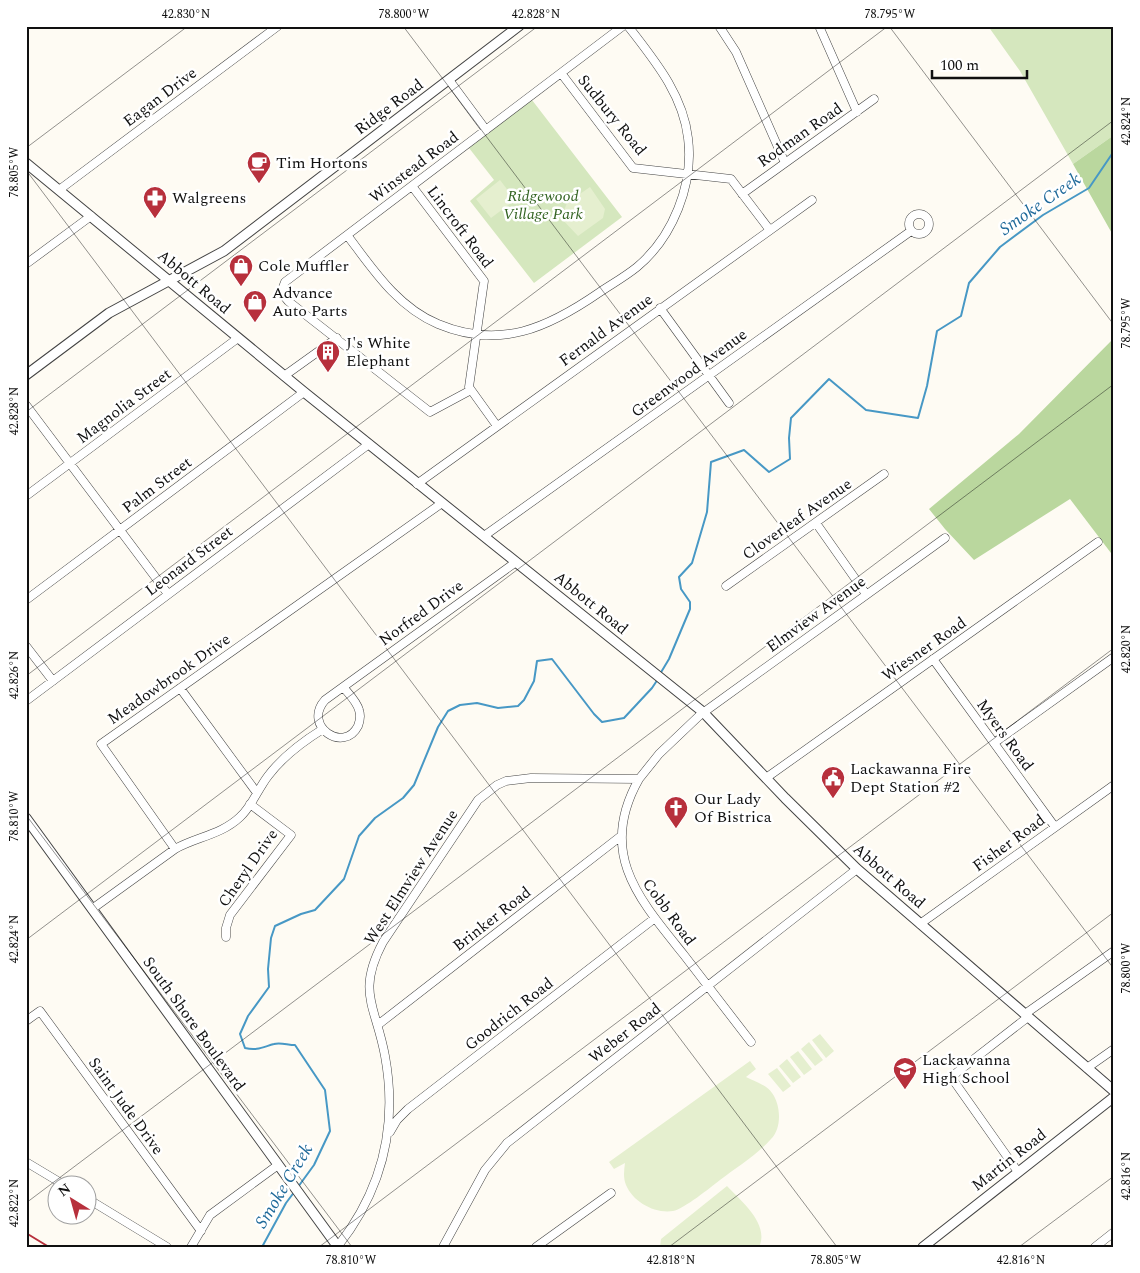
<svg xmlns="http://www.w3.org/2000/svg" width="1140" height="1273" viewBox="0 0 1140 1273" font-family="Spectral,serif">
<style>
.green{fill:#d5e7be}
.forest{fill:#bad79e}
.pitch{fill:#e5efcf}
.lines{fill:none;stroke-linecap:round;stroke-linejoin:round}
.stream{stroke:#4798c5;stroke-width:2}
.minor-casing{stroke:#434343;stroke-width:9}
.tertiary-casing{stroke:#434343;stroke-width:11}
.minor{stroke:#fff;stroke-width:8}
.tertiary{stroke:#fff;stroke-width:9}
.rail{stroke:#b7303c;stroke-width:2}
.ticks{fill:none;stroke:#101010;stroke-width:1;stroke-opacity:0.45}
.labels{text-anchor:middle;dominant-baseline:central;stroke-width:5;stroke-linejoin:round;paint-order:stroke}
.street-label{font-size:16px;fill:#101010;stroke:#fff}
.poi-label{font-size:16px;fill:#101010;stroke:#fff;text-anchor:start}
.park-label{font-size:16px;font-style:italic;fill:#346423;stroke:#fff}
.water-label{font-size:18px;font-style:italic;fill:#206a9a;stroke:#fff}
.neatline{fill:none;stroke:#101010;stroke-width:2}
.ticks-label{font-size:12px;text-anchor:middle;fill:#101010}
</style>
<rect width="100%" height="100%" fill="#fefbf3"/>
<!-- green -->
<path class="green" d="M988 26H1114V135L1073 164 1020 71Z
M532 100 622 217 534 283 470 201 494 180 469 148Z"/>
<!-- forest -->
<path class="forest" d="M1114 135V237L1073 164Z
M1114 338V557L1070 499 974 560 945 529 929 509 1019 434Z"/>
<!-- pitch -->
<path class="pitch" d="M500 180 515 200 491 218 476 199Z
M590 187 605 209 603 218 578 236 561 218 567 203Z
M820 1034 834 1051 826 1058 812 1040Z
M809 1042 823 1060 815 1066 801 1049Z
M798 1051 812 1069 804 1075 790 1057Z
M787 1059 801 1077 793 1083 779 1066Z
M750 1061 756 1069 746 1077C754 1081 767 1085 772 1093 781 1105 782 1128 771 1139 757 1155 737 1167 720 1180 711 1187 684 1209 673 1211 655 1214 633 1202 626 1185 623 1178 624 1170 625 1163L614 1169 609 1162Z
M777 1068 791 1086 783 1092 768 1074Z
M727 1186C741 1201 770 1224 759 1247H660L661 1239Z"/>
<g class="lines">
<!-- stream -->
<path class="stream" d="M660 674 669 659 690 609V602L681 589 679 577 692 563 707 512 711 462 744 450 769 472 790 459 789 438 791 418 829 379 866 410 918 418 927 386 937 331 961 316 969 283 1000 247 1043 215 1089 188 1114 151
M298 1187 314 1165 330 1131 325 1090 295 1045C288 1045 280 1042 274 1044 263 1047 257 1051 245 1048L240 1034 248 1016 269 987 268 969 271 938 275 926 301 914 315 910 344 879 359 836 375 818 403 798 414 785 438 727 448 711 460 705 477 703 498 708 518 706 524 700 534 681 537 661 552 659 594 714 602 722 624 718 652 688 658 679
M262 1247 286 1203 295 1191"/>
<!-- minor casing -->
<g class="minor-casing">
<path id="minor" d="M719 26 736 52 785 163
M819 26 857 112
M561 73 633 168 731 179 769 229
M449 80 486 130
M412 186 484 281 469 387 497 426
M59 190 278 26
M742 194 874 99
M909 224a10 10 0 1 1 20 0a10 10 0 1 1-20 0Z
M347 235C372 268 397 307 438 324 500 350 548 328 600 292 612 284 626 276 637 267 673 237 694 184 688 138 683 94 654 60 628 26
M26 264 91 216
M660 308 729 403
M284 376 337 338
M471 390 430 412 288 301C282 294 281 290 285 282L623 26
M26 405 168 594
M417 484 812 200
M26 496 238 338
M816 523 866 594
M484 536 911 231
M726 586 884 474
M26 600 304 392
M26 646 53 681
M933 659 1055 827
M180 688 257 793
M344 688C349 694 357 702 359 710 361 716 360 721 358 726 344 754 302 726 325 700L516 562
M26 701 369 444
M994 743 1114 657
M766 778 1098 542
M639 779C597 853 639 899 684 955 706 984 729 1013 751 1042
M175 849 101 744 442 503
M92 909 175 849C196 837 221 835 240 817 252 806 258 789 268 776 283 756 302 742 323 729
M920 924 1114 785
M226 937V928L230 915 291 835 250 804
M1025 1014 1114 951
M26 1021 40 1011 201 1231
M379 1024 621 836
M1087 1068 1114 1049
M390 1132 397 1120 408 1109 655 918
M26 1162 66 1186
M1018 1172 951 1077 1028 1017
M88 1199 167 1247
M338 1246C382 1190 398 1127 385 1056 376 1006 356 993 383 942L478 800 497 785 506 781 531 778 639 779 659 754 700 715 945 538
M191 1247 210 1215 278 1165
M443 1247 485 1170 507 1143 857 869
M536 1247 611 1193
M1095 1247 1114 1232"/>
</g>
<!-- tertiary casing -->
<g class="tertiary-casing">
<path id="tertiary" d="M26 163 304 392 703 712 785 798 857 869 1114 1091
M26 375 109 313 224 251 519 26
M26 818 338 1247
M923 1247 1114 1097"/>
</g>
<!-- minor -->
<use href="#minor" class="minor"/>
<!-- tertiary -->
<use href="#tertiary" class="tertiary"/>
<!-- rail -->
<path class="rail" d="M26 1233 49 1247"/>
</g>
<!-- ticks -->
<path class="ticks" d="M403 26 1114 969M889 26 1114 325M26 148 188 26M26 170 837 1247M26 412 538 26M26 676 888 26M26 815 352 1247M26 940 1114 120M26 1203 1114 384M319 1247 1114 648M669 1247 1114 912M1019 1247 1114 1176"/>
<!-- icons -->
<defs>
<g id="cafe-pin" transform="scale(1.25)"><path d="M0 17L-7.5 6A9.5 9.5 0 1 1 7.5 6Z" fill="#b7303c" stroke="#fff"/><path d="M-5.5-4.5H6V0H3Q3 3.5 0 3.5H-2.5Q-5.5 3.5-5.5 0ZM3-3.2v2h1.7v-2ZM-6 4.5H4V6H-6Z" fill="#fff"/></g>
<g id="pharmacy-pin" transform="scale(1.25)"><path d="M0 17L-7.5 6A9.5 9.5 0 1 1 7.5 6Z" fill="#b7303c" stroke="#fff"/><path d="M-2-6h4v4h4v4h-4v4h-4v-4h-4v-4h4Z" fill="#fff"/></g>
<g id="shop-pin" transform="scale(1.25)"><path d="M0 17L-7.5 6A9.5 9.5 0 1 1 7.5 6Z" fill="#b7303c" stroke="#fff"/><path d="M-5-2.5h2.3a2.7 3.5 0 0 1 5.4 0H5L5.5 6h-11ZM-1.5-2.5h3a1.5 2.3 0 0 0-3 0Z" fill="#fff"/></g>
<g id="building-pin" transform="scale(1.25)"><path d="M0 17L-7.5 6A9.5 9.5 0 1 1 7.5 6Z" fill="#b7303c" stroke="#fff"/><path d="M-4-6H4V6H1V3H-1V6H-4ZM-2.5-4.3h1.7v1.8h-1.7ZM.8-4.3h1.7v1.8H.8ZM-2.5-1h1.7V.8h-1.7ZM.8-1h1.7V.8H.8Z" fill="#fff"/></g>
<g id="civic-pin" transform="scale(1.25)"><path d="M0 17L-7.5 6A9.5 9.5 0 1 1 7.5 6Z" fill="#b7303c" stroke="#fff"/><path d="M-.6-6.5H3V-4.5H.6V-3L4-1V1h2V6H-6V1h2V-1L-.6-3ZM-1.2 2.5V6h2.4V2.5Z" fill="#fff"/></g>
<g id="church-pin" transform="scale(1.25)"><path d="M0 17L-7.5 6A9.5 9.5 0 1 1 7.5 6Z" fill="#b7303c" stroke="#fff"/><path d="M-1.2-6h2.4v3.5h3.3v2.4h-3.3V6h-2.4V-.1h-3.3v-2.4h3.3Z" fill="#fff"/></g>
<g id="school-pin" transform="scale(1.25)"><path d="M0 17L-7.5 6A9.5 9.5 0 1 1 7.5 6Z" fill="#b7303c" stroke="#fff"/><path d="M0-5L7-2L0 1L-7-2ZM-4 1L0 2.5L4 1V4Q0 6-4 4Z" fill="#fff"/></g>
</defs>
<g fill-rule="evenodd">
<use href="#cafe-pin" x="259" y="163"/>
<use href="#pharmacy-pin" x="155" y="198"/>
<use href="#shop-pin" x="241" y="266"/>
<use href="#shop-pin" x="255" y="302"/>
<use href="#building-pin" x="328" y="352"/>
<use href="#civic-pin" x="833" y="778"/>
<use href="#church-pin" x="676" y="808"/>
<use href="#school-pin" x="905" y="1069"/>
</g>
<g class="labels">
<!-- street labels -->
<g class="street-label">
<text transform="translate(160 97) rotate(-37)">Eagan Drive</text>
<text transform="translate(389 107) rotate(-37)">Ridge Road</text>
<text transform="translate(612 115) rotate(51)">Sudbury Road</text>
<text transform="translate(800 135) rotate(-35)">Rodman Road</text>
<text transform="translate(414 167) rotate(-37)">Winstead Road</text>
<text transform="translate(460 227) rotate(53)">Lincroft Road</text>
<text transform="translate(194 282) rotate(40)">Abbott Road</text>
<text transform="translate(606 330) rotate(-36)">Fernald Avenue</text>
<text transform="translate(689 373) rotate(-36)">Greenwood Avenue</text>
<text transform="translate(124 406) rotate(-37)">Magnolia Street</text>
<text transform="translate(157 485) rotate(-37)">Palm Street</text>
<text transform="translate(797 519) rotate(-35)">Cloverleaf Avenue</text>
<text transform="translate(189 561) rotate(-37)">Leonard Street</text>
<text transform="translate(591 603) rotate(39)">Abbott Road</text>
<text transform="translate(421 613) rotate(-36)">Norfred Drive</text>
<text transform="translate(816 614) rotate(-36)">Elmview Avenue</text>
<text transform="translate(924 649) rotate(-35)">Wiesner Road</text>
<text transform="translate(169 679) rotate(-35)">Meadowbrook Drive</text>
<text transform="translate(1005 735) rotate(54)">Myers Road</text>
<text transform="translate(1009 843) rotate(-36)">Fisher Road</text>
<text transform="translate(248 868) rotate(-55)">Cheryl Drive</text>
<text transform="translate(889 876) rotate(41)">Abbott Road</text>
<text transform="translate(411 877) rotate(-57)">West Elmview Avenue</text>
<text transform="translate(669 912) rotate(54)">Cobb Road</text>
<text transform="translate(492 919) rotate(-38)">Brinker Road</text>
<text transform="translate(509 1014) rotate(-38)">Goodrich Road</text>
<text transform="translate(194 1024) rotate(54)">South Shore Boulevard</text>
<text transform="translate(625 1033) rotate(-38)">Weber Road</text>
<text transform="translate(126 1106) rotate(54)">Saint Jude Drive</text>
<text transform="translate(1009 1160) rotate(-38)">Martin Road</text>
</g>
<!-- poi labels -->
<g class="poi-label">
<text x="276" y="163">Tim Hortons</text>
<text x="172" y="198">Walgreens</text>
<text x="258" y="266">Cole Muffler</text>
<text x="272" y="293">Advance<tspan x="272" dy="18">Auto Parts</tspan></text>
<text x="346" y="343">J's White<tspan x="346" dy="18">Elephant</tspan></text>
<text x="850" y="769">Lackawanna Fire<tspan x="850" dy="18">Dept Station #2</tspan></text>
<text x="694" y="799">Our Lady<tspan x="694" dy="18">Of Bistrica</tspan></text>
<text x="922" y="1060">Lackawanna<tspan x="922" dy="18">High School</tspan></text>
</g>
<!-- park labels -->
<g class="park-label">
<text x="543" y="196">Ridgewood<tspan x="543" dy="18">Village Park</tspan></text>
</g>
<!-- water labels -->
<g class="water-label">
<text transform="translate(1040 204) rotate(-35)">Smoke Creek</text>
<text transform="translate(284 1186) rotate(-59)">Smoke Creek</text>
</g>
</g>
<!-- border -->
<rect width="1140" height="1273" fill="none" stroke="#ffffff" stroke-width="55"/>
<!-- north arrow -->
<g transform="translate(72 1200) rotate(323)"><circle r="24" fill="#ffffff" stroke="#9f9f9f"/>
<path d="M0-4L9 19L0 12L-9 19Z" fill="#b7303c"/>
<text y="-8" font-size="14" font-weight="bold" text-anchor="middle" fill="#101010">N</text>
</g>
<!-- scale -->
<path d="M932 70v8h95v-8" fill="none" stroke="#101010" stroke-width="2.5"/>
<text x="940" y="70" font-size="15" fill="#101010" stroke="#ffffff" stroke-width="4" paint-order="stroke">100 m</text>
<rect x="28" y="28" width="1084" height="1218" class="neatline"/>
<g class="ticks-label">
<text x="186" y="18">42.830°N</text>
<text x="404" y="18">78.800°W</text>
<text x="536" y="18">42.828°N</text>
<text x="890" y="18">78.795°W</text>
<text transform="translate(1126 121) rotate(-90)" y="4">42.824°N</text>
<text transform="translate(14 172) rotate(-90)" y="4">78.805°W</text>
<text transform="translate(1126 323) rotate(-90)" y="4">78.795°W</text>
<text transform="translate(14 411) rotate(-90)" y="4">42.828°N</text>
<text transform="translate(1126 649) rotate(-90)" y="4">42.820°N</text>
<text transform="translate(14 675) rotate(-90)" y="4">42.826°N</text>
<text transform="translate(14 816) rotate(-90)" y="4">78.810°W</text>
<text transform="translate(14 939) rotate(-90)" y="4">42.824°N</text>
<text transform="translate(1126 968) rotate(-90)" y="4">78.800°W</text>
<text transform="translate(1126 1176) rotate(-90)" y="4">42.816°N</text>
<text transform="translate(14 1203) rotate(-90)" y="4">42.822°N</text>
<text x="351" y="1264">78.810°W</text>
<text x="671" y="1264">42.818°N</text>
<text x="836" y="1264">78.805°W</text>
<text x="1021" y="1264">42.816°N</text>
</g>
</svg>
